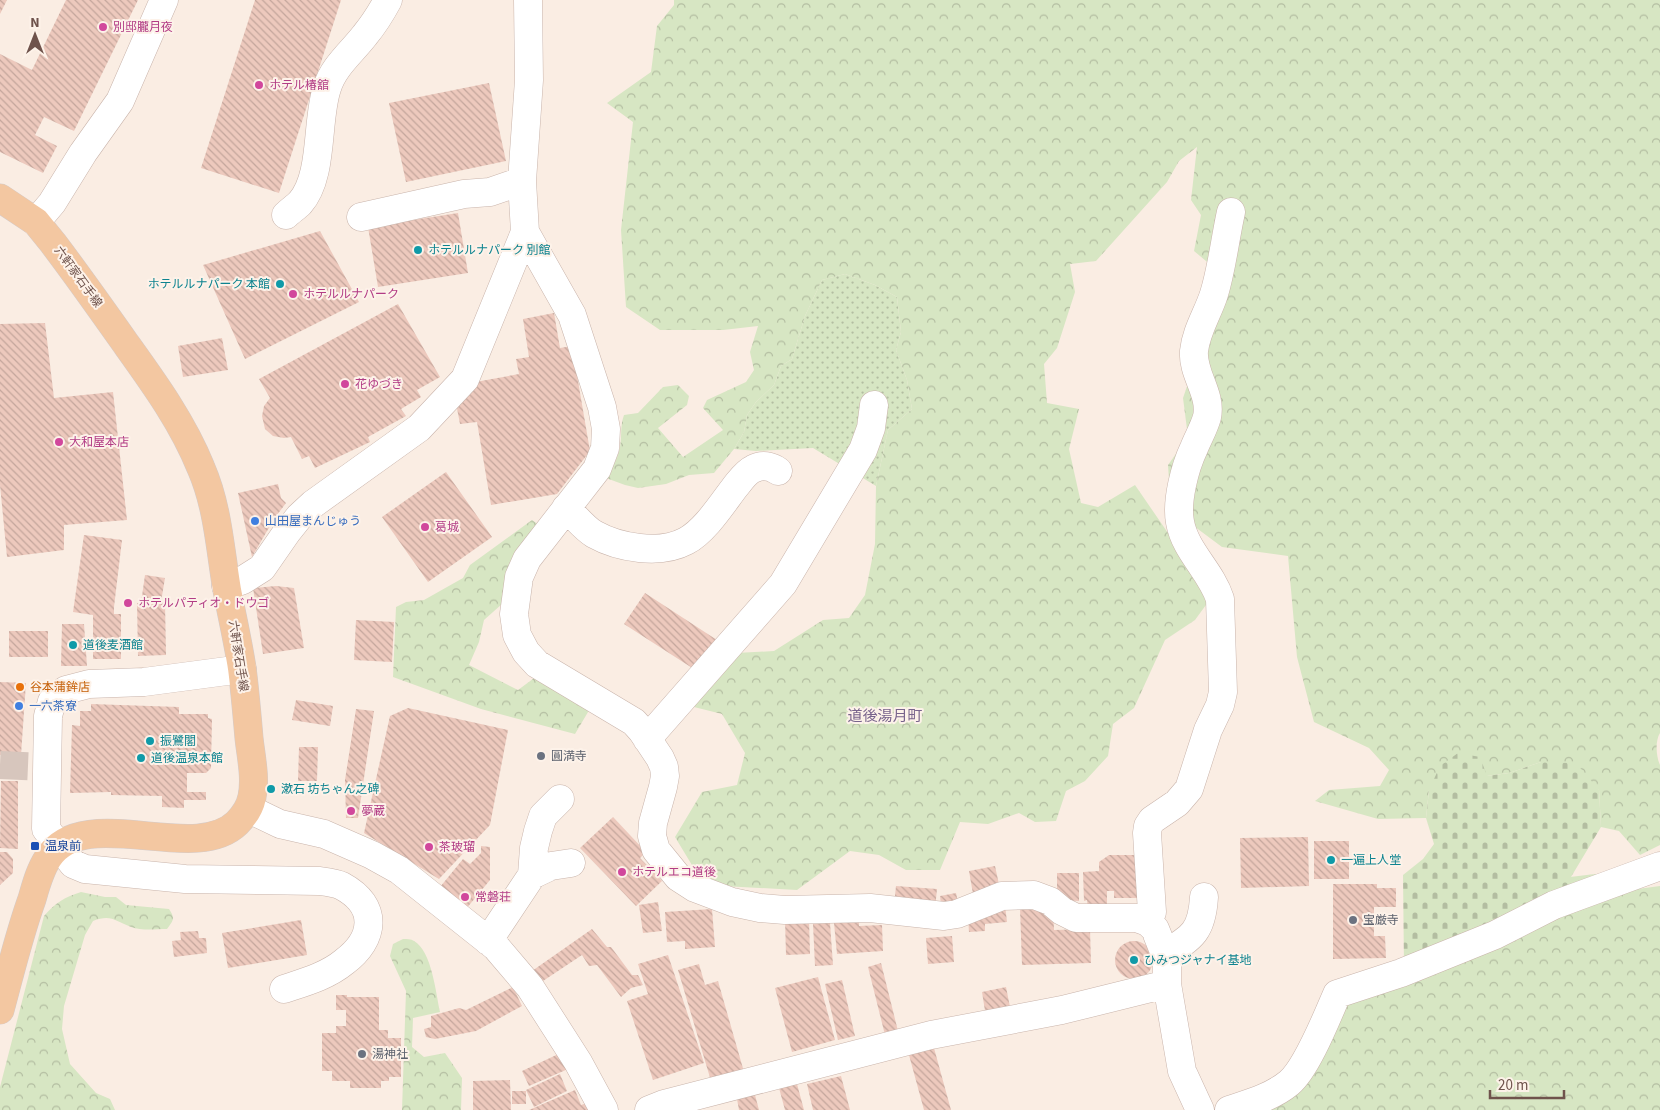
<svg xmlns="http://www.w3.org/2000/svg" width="1660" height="1110" viewBox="0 0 1660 1110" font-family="'Source Sans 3','Noto Sans JP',sans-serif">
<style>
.grass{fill:url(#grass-dots)}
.forest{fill:url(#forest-crowns)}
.cemetery{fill:url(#cemetery-stones)}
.building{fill:url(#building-back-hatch)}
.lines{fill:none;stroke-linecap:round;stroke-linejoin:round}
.minor-tunnel{stroke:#d7c6bd;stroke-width:28;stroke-dasharray:28 14;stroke-linecap:butt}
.minor-casing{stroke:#c9b4ab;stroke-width:29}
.major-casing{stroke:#d4cbc9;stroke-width:29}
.minor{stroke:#fff;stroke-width:28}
.major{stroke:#f3c7a1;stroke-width:28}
.hotel-dot{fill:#d1479c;stroke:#fdf2e9;stroke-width:2}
.culture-dot{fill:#0f9aa8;stroke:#fdf2e9;stroke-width:2}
.shop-dot{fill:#3f7fe0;stroke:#fdf2e9;stroke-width:2}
.food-dot{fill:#e8710a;stroke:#fdf2e9;stroke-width:2}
.worship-dot{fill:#6b7280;stroke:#fdf2e9;stroke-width:2}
.transit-dot{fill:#1a4fb4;stroke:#fdf2e9;stroke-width:2}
.labels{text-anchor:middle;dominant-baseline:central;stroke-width:4;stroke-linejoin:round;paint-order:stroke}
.hotel-label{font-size:12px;fill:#b23c85;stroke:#fdf2e9;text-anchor:start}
.culture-label{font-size:12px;fill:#0d838f;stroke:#fdf2e9;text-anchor:start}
.street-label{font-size:12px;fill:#6f534c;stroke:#fdf2e9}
.shop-label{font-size:12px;fill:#366cbe;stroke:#fdf2e9;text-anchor:start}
.food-label{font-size:12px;fill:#c56008;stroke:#fdf2e9;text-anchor:start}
.worship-label{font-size:12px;fill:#5b616d;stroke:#fdf2e9;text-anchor:start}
.transit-label{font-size:12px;fill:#164399;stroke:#fdf2e9;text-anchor:start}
.quarter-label{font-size:15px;fill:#78648c;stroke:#fdf2e9}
</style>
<defs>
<pattern id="grass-dots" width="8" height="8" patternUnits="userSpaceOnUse" patternTransform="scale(1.25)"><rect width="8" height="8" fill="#d7e6c3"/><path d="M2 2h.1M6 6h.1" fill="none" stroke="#b3bda1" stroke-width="1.8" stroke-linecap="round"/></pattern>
<pattern id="forest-crowns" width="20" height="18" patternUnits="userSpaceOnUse" patternTransform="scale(1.25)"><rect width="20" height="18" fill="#d7e6c3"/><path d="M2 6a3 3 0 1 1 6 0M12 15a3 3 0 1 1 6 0" fill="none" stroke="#b3bda1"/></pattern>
<pattern id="cemetery-stones" width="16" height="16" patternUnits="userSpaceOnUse" patternTransform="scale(1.25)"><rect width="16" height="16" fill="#d7e6c3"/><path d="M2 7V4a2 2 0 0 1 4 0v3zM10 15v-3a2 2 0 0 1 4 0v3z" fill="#b3bda1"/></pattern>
<pattern id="building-back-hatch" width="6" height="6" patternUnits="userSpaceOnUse" patternTransform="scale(1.25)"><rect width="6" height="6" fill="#edc9bd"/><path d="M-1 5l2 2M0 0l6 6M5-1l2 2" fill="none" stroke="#c4a69c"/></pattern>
</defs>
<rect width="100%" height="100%" fill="#faede3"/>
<!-- grass -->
<path class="grass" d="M845 274 875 285 897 297 901 332 896 350 907 380 912 409 888 430 876 486 813 448 756 451 734 449 744 432 747 415 756 402 774 385 781 366 792 359 805 316 822 280Z"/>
<!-- forest -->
<path class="forest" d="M674 0H1660V733C1655 741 1656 756 1660 765V845L1640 855 1619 831 1601 827 1599 790 1541 762 1509 773 1487 776 1429 790 1426 818 1378 819 1315 801 1329 790 1380 786 1389 770 1369 748 1314 722 1297 657 1288 556 1222 547 1171 509 1168 465 1188 437 1183 398 1210 320 1212 266 1194 251 1201 215 1191 200 1197 147 1179 161 1167 182 1096 261 1070 264 1075 292 1057 348 1044 364 1047 403 1079 409 1069 449 1081 503 1098 507 1135 485 1168 533 1197 540 1222 583 1195 620 1165 640 1134 708 1113 724 1108 756 1085 781 1066 791 1056 821 1035 822 1019 813 988 824 960 822 940 870H906L879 855 850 851 797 890 704 885 675 837 702 792 737 785 745 753 722 714 694 707 736 653 774 651 823 620 849 618 865 595 875 544 876 486 888 430 912 409 907 380 896 350 901 332 897 297 875 285 845 274 822 280 805 316 792 359 781 366 774 385 756 402 747 415 744 432 734 449 714 473 689 475 666 484 638 488 625 485 606 478C612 468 618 458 620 447 622 436 620 426 624 415L638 413 663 387 678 385 689 396 687 405 658 428 683 457 723 430 703 408 707 400 746 382 754 370 750 352 758 326 723 330H660L626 307 621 230 633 122 607 103 651 72 657 26 674 5Z
M532 520 539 525 502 604 484 620 479 642 469 665 518 690 541 673 591 707 575 734 481 709 393 677 396 607 406 602 424 600 463 578 470 565Z
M1595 874 1630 890 1660 886V1110H1263L1347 997 1576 901 1570 877Z
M81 892 105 897H116L126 905 169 909C175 918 174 920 167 929 156 929 142 931 131 927 115 921 111 914 93 921L85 935 64 1006 62 1029 70 1064 96 1093 110 1099 115 1110H0V1087L44 916C55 903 65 897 81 892Z
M403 939C407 939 411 939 414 941 432 951 436 994 440 1012L413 1018 412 1047 424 1057 445 1053 462 1078 461 1110H402L406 991 390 956 393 944Z"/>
<!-- cemetery -->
<path class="cemetery" d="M1458 753 1480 757 1487 776 1509 773 1541 762 1576 763 1599 790 1601 827 1571 877 1576 901 1565 917 1549 918 1404 968 1403 875 1423 859 1434 844 1426 818 1429 790 1440 766Z"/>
<!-- building -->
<path class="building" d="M0 0H7L0 14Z
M66 0H138L74 131 44 117 35 135 57 146 43 173 0 152V54L32 70Z
M255 0H341L279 193 201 168Z
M489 83 506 161 406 182 389 103Z
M458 213 468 273 378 287 368 227Z
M320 231 359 302 245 359 203 265Z
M398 304 440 377 417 390 421 397 401 409 406 416 368 437 370 442 315 468 309 456 302 459 291 437 284 438 273 436 265 429 262 416 264 406 270 398 259 379Z
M554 313 560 348 572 346 590 451 557 494 491 505 477 422 460 424 455 398 470 383 519 374 516 359 529 357 523 319Z
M45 323 54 398 113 392 127 520 64 525V550L7 557 0 485V324Z
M222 338 228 370 183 377 178 346Z
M446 472 492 537 428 582 382 517Z
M278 484 281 498 286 503 274 519 252 557 238 493Z
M84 535 122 540 114 607V614H121V659H93V615L73 612Z
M145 575 165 578 161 602H165L166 655 138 656 137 603H141Z
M276 586 294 588 304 648 263 654 253 588Z
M645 593 720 642 700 673 624 624Z
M356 620 394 622 392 662 354 660Z
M62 624H84L87 666H61Z
M9 631H48V657H9Z
M0 682 26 683 21 755H0Z
M296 700 333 706 330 726 292 720Z
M91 704 179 707V714H208V718L212 719 211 768 206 773H187V792H206V800H184V808L162 807V796L111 795V792L70 793 72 725 80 726V711H91Z
M408 708 508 730 490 825 439 879 364 833 390 716Z
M356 709 374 711 358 818H346L345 780Z
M299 747H318L317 781H298Z
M1 781H18V849L0 848Z
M613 817 646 852 640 858 662 881 636 906 580 848Z
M1308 837 1309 886 1241 888 1240 838Z
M1314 841H1349V879H1314Z
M481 846 490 847V880L466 909 440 887 463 859 470 864 481 853Z
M0 852H7L13 859V873L0 885Z
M1109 855H1137L1138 898H1114V891H1107V910H1088L1087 900 1084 901 1083 872 1099 871V862Z
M995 866 1000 889 973 894 969 871Z
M1057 873H1079V901L1057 900Z
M1333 884H1377V888H1396V907H1374V936H1385L1386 958 1333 959Z
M896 886 937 889 935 909 894 905Z
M956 893 958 902 941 905 940 896Z
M658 902 662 931 643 933 639 905Z
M1005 905 1007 922 985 924V931L969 932 968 918Z
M1053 907 1054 930 1090 929 1091 963 1022 965 1020 908Z
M712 909 715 947 685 949V941L667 942 665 912Z
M301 920 307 955 228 968 222 933Z
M785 920H809L810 954 786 955Z
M859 921V926L882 925 883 951 837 954 834 923Z
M830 923 833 965 815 966 813 924Z
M592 929 607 947H611L632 975H638L643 985 631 988 621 997 597 965 589 966 582 955 540 983 532 971Z
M198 931 199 938H206L207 953 174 957 172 941 181 940 180 932Z
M952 936 954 962 928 964 926 938Z
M1115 960a19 19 0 1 1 38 0a19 19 0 1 1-38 0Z
M668 955 704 1063 653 1080 627 1001 648 994 638 964Z
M881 963 898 1031 885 1035 868 967Z
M699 964 705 985 718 981 744 1072 711 1081 678 970Z
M818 977 835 1040 792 1052 775 988Z
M842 980 855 1036 838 1040 825 984Z
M513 987 522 1006 476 1031 435 1039 426 1037 424 1029 431 1027V1016L459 1008 466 1010Z
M1006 987 1010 1007 985 1011 982 992Z
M336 995H347V997H379V1030H388V1038H401V1077H389V1081H381V1088H350V1081H332V1071H322V1033H336V1026H346V1010H336Z
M934 1048 951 1110H924L909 1055Z
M567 1050 575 1066 529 1086 522 1071Z
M560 1074 567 1091 534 1107 526 1090Z
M841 1076 850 1110H813L807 1084Z
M510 1080 511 1110H473V1081Z
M797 1084 804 1110H785L779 1088Z
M575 1090 581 1105 590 1102 594 1110H529Z
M512 1091H526V1104H512Z
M755 1095 759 1110H739L737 1099Z"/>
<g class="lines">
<!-- minor-tunnel -->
<path class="minor-tunnel" d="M0 765 46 767"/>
<!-- minor casing -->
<g class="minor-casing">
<path id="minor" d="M528 0 529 80 522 181 525 232 572 315 602 407 606 429 605 448 597 469 527 559 519 577 514 614 517 635 526 652 537 664 634 722 642 731 660 758 664 767 665 776 663 787 653 823 652 836 656 850 678 877 695 888 732 902 760 908 785 910 870 908 944 916 957 914 1002 896 1034 895 1050 901 1062 911 1076 918H1137L1148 922 1152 912 1147 833 1148 826 1152 820 1177 803 1189 789 1208 730 1220 705 1223 692 1220 599C1211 571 1185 551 1180 522 1176 501 1185 467 1194 448 1198 438 1204 428 1207 417 1212 394 1192 374 1194 351 1196 331 1208 313 1214 294 1222 268 1225 239 1231 212
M286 215C290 211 296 207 300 203 324 176 316 120 327 88 333 67 352 52 365 35 374 24 381 13 388 0
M361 217 464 194 490 192 522 181
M36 222 52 203 83 153 120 101 164 0
M566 508C575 516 584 528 594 534 619 548 660 555 686 541 705 531 722 504 735 487 740 481 746 472 753 469 762 464 771 466 778 471
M226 586 243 580 262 568 287 532 299 517 313 504 419 428 465 379 525 232
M242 669 144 682 89 684 66 690 52 701 48 716 46 829 73 864 85 869 185 879 319 881C327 882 336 883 342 886 379 906 375 939 344 962 327 976 305 982 284 989
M647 739 783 584 863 450 871 428 874 405
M249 809 280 824 324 834 372 855 399 870 496 947 530 987 578 1062 604 1110
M532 875 551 866 571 863
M1148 922 1155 929 1165 954 1167 964V984L1182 1071 1200 1110
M488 941 532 875 534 848 538 831 543 816 560 799
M1165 954C1193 937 1202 931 1204 897
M649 1110 664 1104 931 1035 1062 1010 1167 984
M1229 1110C1250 1103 1272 1097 1289 1083 1307 1068 1327 1017 1337 994L1401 973 1495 935 1554 905 1660 866"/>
</g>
<!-- major casing -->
<g class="major-casing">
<path id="major" d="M0 198 36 222 53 243C78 276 102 310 126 344 154 383 183 423 201 468 218 507 220 549 227 590 232 616 238 642 242 668 245 691 247 715 249 738 251 757 256 778 252 797 250 807 244 816 237 823 194 865 84 802 48 858 40 870 36 885 32 899 19 935 10 973 0 1010"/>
</g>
<!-- minor -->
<use href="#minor" class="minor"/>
<!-- major -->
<use href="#major" class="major"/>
</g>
<!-- markers -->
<g class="hotel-dot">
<circle cx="103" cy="27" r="5"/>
<circle cx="259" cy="85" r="5"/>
<circle cx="293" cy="294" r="5"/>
<circle cx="345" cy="384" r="5"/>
<circle cx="59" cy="442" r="5"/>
<circle cx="425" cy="527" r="5"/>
<circle cx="128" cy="603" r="5"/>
<circle cx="351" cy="811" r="5"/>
<circle cx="429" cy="847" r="5"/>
<circle cx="622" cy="872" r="5"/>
<circle cx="465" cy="897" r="5"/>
</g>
<g class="culture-dot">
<circle cx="418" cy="250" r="5"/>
<circle cx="280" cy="284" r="5"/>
<circle cx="73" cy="645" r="5"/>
<circle cx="150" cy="741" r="5"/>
<circle cx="141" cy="758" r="5"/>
<circle cx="271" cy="789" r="5"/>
<circle cx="1331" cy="860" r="5"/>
<circle cx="1134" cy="960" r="5"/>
</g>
<g class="shop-dot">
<circle cx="255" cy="521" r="5"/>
<circle cx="19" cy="706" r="5"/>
</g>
<circle class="food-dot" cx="20" cy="687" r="5"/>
<g class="worship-dot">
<circle cx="541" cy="756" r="5"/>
<circle cx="1353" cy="920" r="5"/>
<circle cx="362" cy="1054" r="5"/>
</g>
<rect class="transit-dot" x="30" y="841" width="10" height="10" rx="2.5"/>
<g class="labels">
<!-- hotel labels -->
<g class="hotel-label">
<text x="113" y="27">別邸朧月夜</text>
<text x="269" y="85">ホテル椿舘</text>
<text x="303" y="294">ホテルルナパーク</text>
<text x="355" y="384">花ゆづき</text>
<text x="69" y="442">大和屋本店</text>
<text x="435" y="527">葛城</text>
<text x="138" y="603">ホテルパティオ・ドウゴ</text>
<text x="361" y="811">夢蔵</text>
<text x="439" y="847">茶玻瑠</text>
<text x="632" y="872">ホテルエコ道後</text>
<text x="475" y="897">常磐荘</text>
</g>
<!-- culture labels -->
<g class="culture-label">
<text x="428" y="250">ホテルルナパーク 別館</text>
<text x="270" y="284" text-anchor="end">ホテルルナパーク 本館</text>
<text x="83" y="645">道後麦酒館</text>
<text x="160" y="741">振鷺閣</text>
<text x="151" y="758">道後温泉本館</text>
<text x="281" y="789">漱石 坊ちゃん之碑</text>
<text x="1341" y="860">一遍上人堂</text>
<text x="1144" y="960">ひみつジャナイ基地</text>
</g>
<!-- street labels -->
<g class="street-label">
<text transform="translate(78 277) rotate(54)">六軒家石手線</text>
<text transform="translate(238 656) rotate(81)">六軒家石手線</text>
</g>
<!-- shop labels -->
<g class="shop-label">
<text x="265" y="521">山田屋まんじゅう</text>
<text x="29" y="706">一六茶寮</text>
</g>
<!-- food labels -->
<g class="food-label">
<text x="30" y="687">谷本蒲鉾店</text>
</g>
<!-- worship labels -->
<g class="worship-label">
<text x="551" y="756">圓満寺</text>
<text x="1363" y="920">宝厳寺</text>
<text x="372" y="1054">湯神社</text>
</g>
<!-- transit labels -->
<g class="transit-label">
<text x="45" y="846">温泉前</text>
</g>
<!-- quarter labels -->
<g class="quarter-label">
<text x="885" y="716">道後湯月町</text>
</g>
</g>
<!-- north arrow -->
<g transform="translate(35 35)" stroke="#fdf2e9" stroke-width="4" paint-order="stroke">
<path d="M0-4L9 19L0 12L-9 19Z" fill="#6f534c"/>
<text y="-8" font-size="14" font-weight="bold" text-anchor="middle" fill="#6f534c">N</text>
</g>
<!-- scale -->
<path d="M1490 1090v8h74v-8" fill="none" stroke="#6f534c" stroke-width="2.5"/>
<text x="1498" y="1090" font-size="15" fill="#6f534c" stroke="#fdf2e9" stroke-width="4" paint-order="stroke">20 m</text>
</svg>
